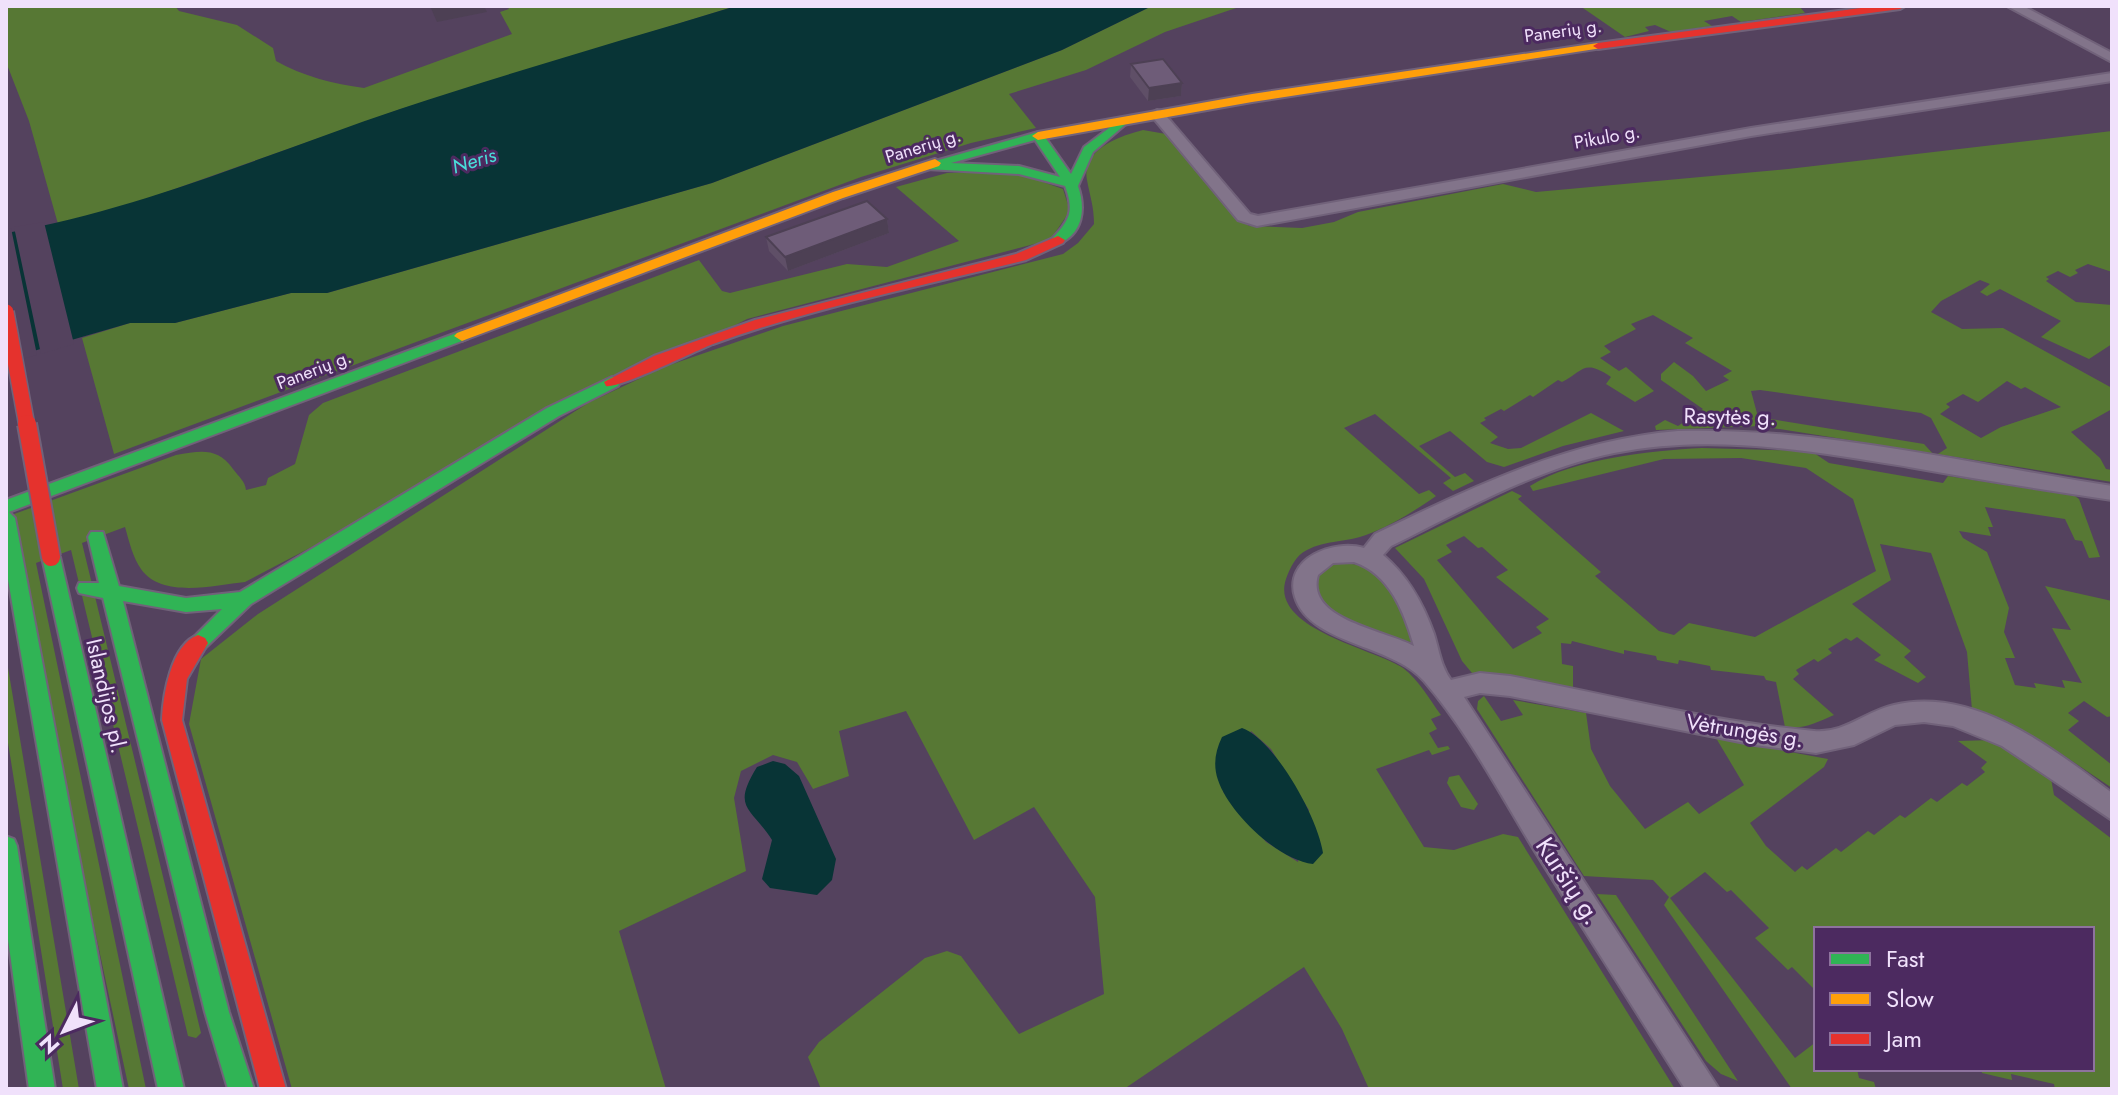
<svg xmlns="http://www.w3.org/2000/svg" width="2118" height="1095" viewBox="0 0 2118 1095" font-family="Jost,sans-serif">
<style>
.green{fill:#577834;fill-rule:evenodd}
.water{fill:#083436}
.pier{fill:#54425e}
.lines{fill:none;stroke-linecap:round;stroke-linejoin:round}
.street-casing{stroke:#71627a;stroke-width:4}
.fast-casing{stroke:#71627a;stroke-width:4}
.slow-casing{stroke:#71627a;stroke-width:4}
.jam-casing{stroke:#71627a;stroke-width:4}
.street{fill:#82748a;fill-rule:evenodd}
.fast{fill:#30b455;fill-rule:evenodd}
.slow{fill:#ff9f0a;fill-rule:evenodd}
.jam{fill:#e5322d;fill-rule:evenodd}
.jam-bridge-far1-casing{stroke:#71627a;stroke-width:18;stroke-linecap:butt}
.jam-bridge-casing{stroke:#71627a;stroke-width:22;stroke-linecap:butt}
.jam-bridge-far1{stroke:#e5322d;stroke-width:15}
.jam-bridge{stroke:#e5322d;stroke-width:18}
.wall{fill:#5f4f67}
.shaded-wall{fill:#4d4054}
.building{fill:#6e5c78;stroke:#4d4054;stroke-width:2}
.labels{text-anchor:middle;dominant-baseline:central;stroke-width:6;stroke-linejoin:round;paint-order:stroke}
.far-street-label{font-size:18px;fill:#f0e1fb;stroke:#4c2a60}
.far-water-label{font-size:20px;font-style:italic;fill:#49ded9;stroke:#4c2a60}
.street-label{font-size:22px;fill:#f0e1fb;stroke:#4c2a60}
.near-street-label{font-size:26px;fill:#f0e1fb;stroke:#4c2a60}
</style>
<rect width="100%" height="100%" fill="#54425e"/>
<!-- green -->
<path class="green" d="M6 6H175L179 11 237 25 273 48 276 61C302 76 334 84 364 88L512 34 500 12 509 9 507 6H736L401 109 138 202 58 224 29 121 6 62Z
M1152 6H1242L1165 32 1086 70 1009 94 1036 128 971 143 861 177 114 454 82 338 130 323H175L291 293H327L712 183 1062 50Z
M1580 6H1799L1805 13 1741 22 1732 16 1704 21 1712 26 1671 32 1655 25 1645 27 1649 31 1625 37Z
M1143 130 1166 134 1237 215 1249 226 1302 228 1334 222 1358 212 1503 184 1536 192 1788 169 2112 131V272L2088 264 2075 270 2078 273 2070 277 2058 271 2046 277 2049 279 2046 281 2076 302 2112 305V344L2089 359 2041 337 2061 321 2000 289 1987 296 1980 292 1990 284 1980 280 1941 301 1931 312 1962 329 2003 328 2112 388V409L2071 432 2100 458 2106 469 2112 470V482L1760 426 1656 430 1655 426 1665 420 1678 426 1703 409 1661 380V374L1674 362 1693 376 1706 391 1729 380 1723 376 1732 371 1685 343 1693 338 1653 315 1631 324 1636 329 1604 346 1611 352 1600 358 1619 371 1626 367 1654 391 1635 402 1606 384 1611 377C1583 358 1583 372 1562 382L1558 380 1533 397 1530 395 1504 411 1501 409 1484 418 1486 420 1480 423 1498 437 1490 443 1508 449 1521 448 1591 413 1624 431 1563 446 1504 467 1487 462 1450 431 1419 446 1455 477 1465 473 1474 481 1453 491 1443 483 1451 478 1375 414 1344 428 1419 494 1429 490 1436 496C1416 510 1389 527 1366 535 1348 542 1325 540 1307 550 1296 555 1290 568 1286 579 1269 629 1375 649 1403 668 1419 680 1429 699 1441 715L1431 719 1437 729 1429 733 1438 748 1448 746 1450 749 1432 755 1429 750 1376 769 1424 847 1454 850 1503 834 1518 837 1675 1089H1369L1342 1029 1304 967 1124 1089H821L808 1057 819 1042 925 958 947 951 961 956 1019 1034 1104 994 1095 897 1034 807 974 840 906 711 839 731 849 776 813 789 797 762 773 755 741 771 734 798 746 871 619 931 666 1089H292L189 724 201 659 258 614 588 403 664 367 783 326 1063 254 1078 243 1094 224C1094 206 1090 197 1087 180 1081 150 1119 136 1143 130ZM2007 381 2021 389 2025 387 2061 407 2001 427 1981 438 1940 414 1950 407 1946 404 1963 394 1978 402ZM1760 390 1921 413 1931 418 1947 448 1935 456 1924 444 1758 417 1751 391ZM1251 731 1271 749 1309 810 1298 862 1266 842 1223 792Z
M1011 171 1063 189 1070 211 1050 240 747 319 245 582C215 585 162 599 141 569 133 558 129 541 125 527L82 543 201 1033 196 1038 188 1036 71 550 36 563 146 1089H129L6 517 176 455C201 451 217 447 233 469 239 477 245 481 246 490L266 485 268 478 295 464 309 415 323 403 699 260 722 291 730 293 847 264 887 267 959 241 896 187 947 173Z
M1702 448 1811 451 1829 463 1943 483 1948 476 2075 496 2079 499 2100 557 2089 558 2082 541 2075 540 2065 519 1985 507 1993 527H1988L1991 536 1959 531 1963 538 1987 552 2009 608 2004 632 2015 658H2005L2015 685 2036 688 2034 683 2065 688 2062 680 2082 683 2052 628 2071 630 2045 586 2112 601V716L2107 717 2084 701 2068 713 2079 721 2068 730 2112 765V788L2060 753 1972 710 1967 652 1931 553 1880 544 1891 580 1852 604 1911 651 1904 657 1926 677 1918 683 1874 660 1881 655 1857 637 1851 641 1846 638 1828 649 1832 653 1818 662 1814 659 1796 670 1799 674 1793 679 1834 715C1818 722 1803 730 1785 727L1776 682 1766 680 1764 676 1711 670 1710 666 1679 660 1678 664 1657 660 1656 656 1624 650V654L1572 641 1571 644 1561 643 1562 664 1573 666V688L1538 680 1472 673 1462 661 1424 579 1395 548 1512 491 1522 496 1518 499 1601 572 1595 576 1659 631 1674 635 1689 623 1755 637 1876 571 1853 499 1806 468 1741 458 1664 459 1533 491 1530 486C1575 458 1650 451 1702 448ZM1464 536 1478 548 1482 547 1508 570 1496 577 1549 619 1536 627 1542 633 1513 649 1437 560 1452 552 1446 545Z
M1341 562 1375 568 1403 606 1416 644C1381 632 1313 623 1315 577L1328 564Z
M6 656 79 1089H63L6 730Z
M1484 696 1501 721 1523 715 1513 700 1586 713 1591 749 1610 786 1645 829 1688 802 1699 814 1744 785 1716 738 1828 759 1824 767 1750 823 1766 846 1795 872 1802 866 1807 870 1836 848 1841 852 1868 831 1874 835 1900 815 1905 818 1931 798 1937 802 1962 783 1967 786 1985 772 1981 768 1987 762 1958 741 1993 740 2050 773 2054 795 2112 839V1089H2055L2054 1084 2011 1074 2012 1080 1982 1073 1981 1069H2092V929H1816V991L1792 967 1788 970 1755 938 1769 928 1731 890 1727 892 1705 872 1670 898 1795 1058 1816 1042V1069H1857L1859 1078 1874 1082 1876 1089H1792L1664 905 1669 897 1653 880 1584 876 1477 709 1478 701Z
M1459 775 1478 804 1474 810 1461 807 1447 783 1449 777Z
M1597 894 1616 895 1738 1081 1721 1074 1706 1061Z"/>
<!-- water -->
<path class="water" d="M736 6H1152L1062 50 712 183 327 293H291L175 323H130L6 359V233C142 209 269 153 400 109 511 72 624 40 736 6Z
M1242 728C1275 740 1318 818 1323 853L1313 864C1278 860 1229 813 1218 780 1213 765 1215 752 1222 737Z
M773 761 785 764 799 776 836 859 832 880 817 895 770 888 762 879 772 840C751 807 731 809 757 767Z"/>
<!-- pier -->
<path class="pier" d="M44 222 74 344 41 354 14 227Z
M11 228 37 355 6 363V229Z"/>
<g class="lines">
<!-- street casing -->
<g class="street-casing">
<path id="street" d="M2007 6H2023L2112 53V62Z
M2112 73V81L1751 136 1257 226 1238 220 1150 114 1157 110 1162 111 1250 214 1258 216 1751 128Z
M1678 431C1823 427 1969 464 2112 486V500C2044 490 1976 479 1909 467 1812 451 1712 433 1614 453 1535 469 1462 511 1391 546L1383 555C1408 576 1423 603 1434 634 1439 650 1441 667 1451 680L1480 673 1510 676C1611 695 1712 722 1814 731 1844 734 1866 711 1894 705 1974 686 2052 748 2112 793V820L2002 746 1953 726 1924 722 1895 725 1854 745 1816 753 1755 745 1510 696 1480 693 1464 697 1719 1089H1685C1635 1010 1585 932 1536 853 1501 796 1468 732 1424 681 1392 644 1309 644 1295 597 1283 558 1334 539 1364 548L1375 534C1473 487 1568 440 1678 431ZM1354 562C1390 574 1404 612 1414 646 1385 630 1305 620 1318 575L1333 563Z"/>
</g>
<!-- fast casing -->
<g class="fast-casing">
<path id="fast" d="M1121 119 1127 123 1093 152 1078 186C1086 209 1083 234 1058 244L1051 240C1069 220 1075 213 1065 186L1019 174 927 169 921 165 1038 132 1042 133 1071 174 1084 147ZM1035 140 1060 177 1019 166 951 163Z
M462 331 467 333V339L9 512 15 518 123 1089H97L6 568V500Z
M612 377 618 378 620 382 618 386 559 416 251 604 205 648 198 651 191 648 188 643 222 609 186 612 123 601 229 1012 254 1089H228L205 1012 103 598 79 593 77 588 79 583H99L88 537 91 532H103L119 586 186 598 240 592 547 408Z
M51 550 57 552 60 557 184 1089H158L42 557 45 552Z
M6 836 14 839 17 846 55 1089H29L6 925Z"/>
</g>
<!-- slow casing -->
<g class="slow-casing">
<path id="slow" d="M1598 43 1603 46 1602 48 1252 102 1038 140 1032 136 1038 132 1252 94Z
M935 159 941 163 939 166 843 198 467 339 462 341 454 336 457 333 833 192Z"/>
</g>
<!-- jam casing -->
<g class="jam-casing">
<path id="jam" d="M1876 6H1905L1900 9 1598 49 1593 46 1598 43Z
M1058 236 1065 240 1063 243 1026 260C922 286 815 307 713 344 695 351 619 389 606 386L604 382 654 356 755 320 1016 254Z
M198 635 205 638 208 643 187 679 182 720 286 1089H260L162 720C163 696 171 644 198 635Z"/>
</g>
<!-- street -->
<use href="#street" class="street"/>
<!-- fast -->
<use href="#fast" class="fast"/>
<!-- slow -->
<use href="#slow" class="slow"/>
<!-- jam -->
<use href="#jam" class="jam"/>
<!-- jam-bridge-far1 casing -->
<g class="jam-bridge-far1-casing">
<path id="jam-bridge-far1" d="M6 312 27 426"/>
</g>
<!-- jam-bridge casing -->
<g class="jam-bridge-casing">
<path id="jam-bridge" d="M27 424 51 557"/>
</g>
<!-- jam-bridge-far1 -->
<use href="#jam-bridge-far1" class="jam-bridge-far1"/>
<!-- jam-bridge -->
<use href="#jam-bridge" class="jam-bridge"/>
</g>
<!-- wall -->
<path class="wall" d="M1131 64 1182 83 1181 96 1148 101 1130 77Z
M887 219 889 233 788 271 769 251 766 237Z"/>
<!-- shaded-wall -->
<path class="shaded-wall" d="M430 6H484L487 12 437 22Z
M1182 83 1181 96 1148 101 1149 88Z
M887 219 889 233 788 271 785 257Z"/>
<!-- building -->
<path class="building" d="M1163 59 1182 83 1149 88 1131 64Z
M867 201 887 219 785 257 766 237Z"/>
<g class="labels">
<!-- far-street labels -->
<g class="far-street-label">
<text transform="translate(1563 31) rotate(-8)">Panerių g.</text>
<text transform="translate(1607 137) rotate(-10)">Pikulo g.</text>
<text transform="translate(923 146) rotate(-17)">Panerių g.</text>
<text transform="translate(314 370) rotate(-21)">Panerių g.</text>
</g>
<!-- far-water labels -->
<g class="far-water-label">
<text transform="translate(474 161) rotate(-17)">Neris</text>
</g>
<!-- street labels -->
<g class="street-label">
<text transform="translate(1730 416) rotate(1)">Rasytės g.</text>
<text transform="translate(107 696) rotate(77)">Islandijos pl.</text>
<text transform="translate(1745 730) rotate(9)">Vėtrungės g.</text>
</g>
<!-- near-street labels -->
<g class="near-street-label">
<text transform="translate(1569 881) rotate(57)">Kuršių g.</text>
</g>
</g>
<!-- border -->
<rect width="2118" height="1095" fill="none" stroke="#f0e1fb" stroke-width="16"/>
<!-- legend -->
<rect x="1814" y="927" width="280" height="144" fill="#4c2a60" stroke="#8e739e" stroke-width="2"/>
<rect x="1830" y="953" width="40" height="12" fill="#30b455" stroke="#8e739e" stroke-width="2"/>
<text x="1886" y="967" font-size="24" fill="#f0e1fb">Fast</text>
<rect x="1830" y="993" width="40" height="12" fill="#ff9f0a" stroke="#8e739e" stroke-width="2"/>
<text x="1886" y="1007" font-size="24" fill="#f0e1fb">Slow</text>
<rect x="1830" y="1033" width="40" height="12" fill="#e5322d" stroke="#8e739e" stroke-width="2"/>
<text x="1886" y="1047" font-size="24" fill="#f0e1fb">Jam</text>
<!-- north arrow -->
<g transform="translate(64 1031) rotate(228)" stroke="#4c2a60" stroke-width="6" paint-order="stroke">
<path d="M0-6L14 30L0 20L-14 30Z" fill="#f0e1fb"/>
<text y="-12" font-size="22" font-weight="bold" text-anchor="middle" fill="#f0e1fb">N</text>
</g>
</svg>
